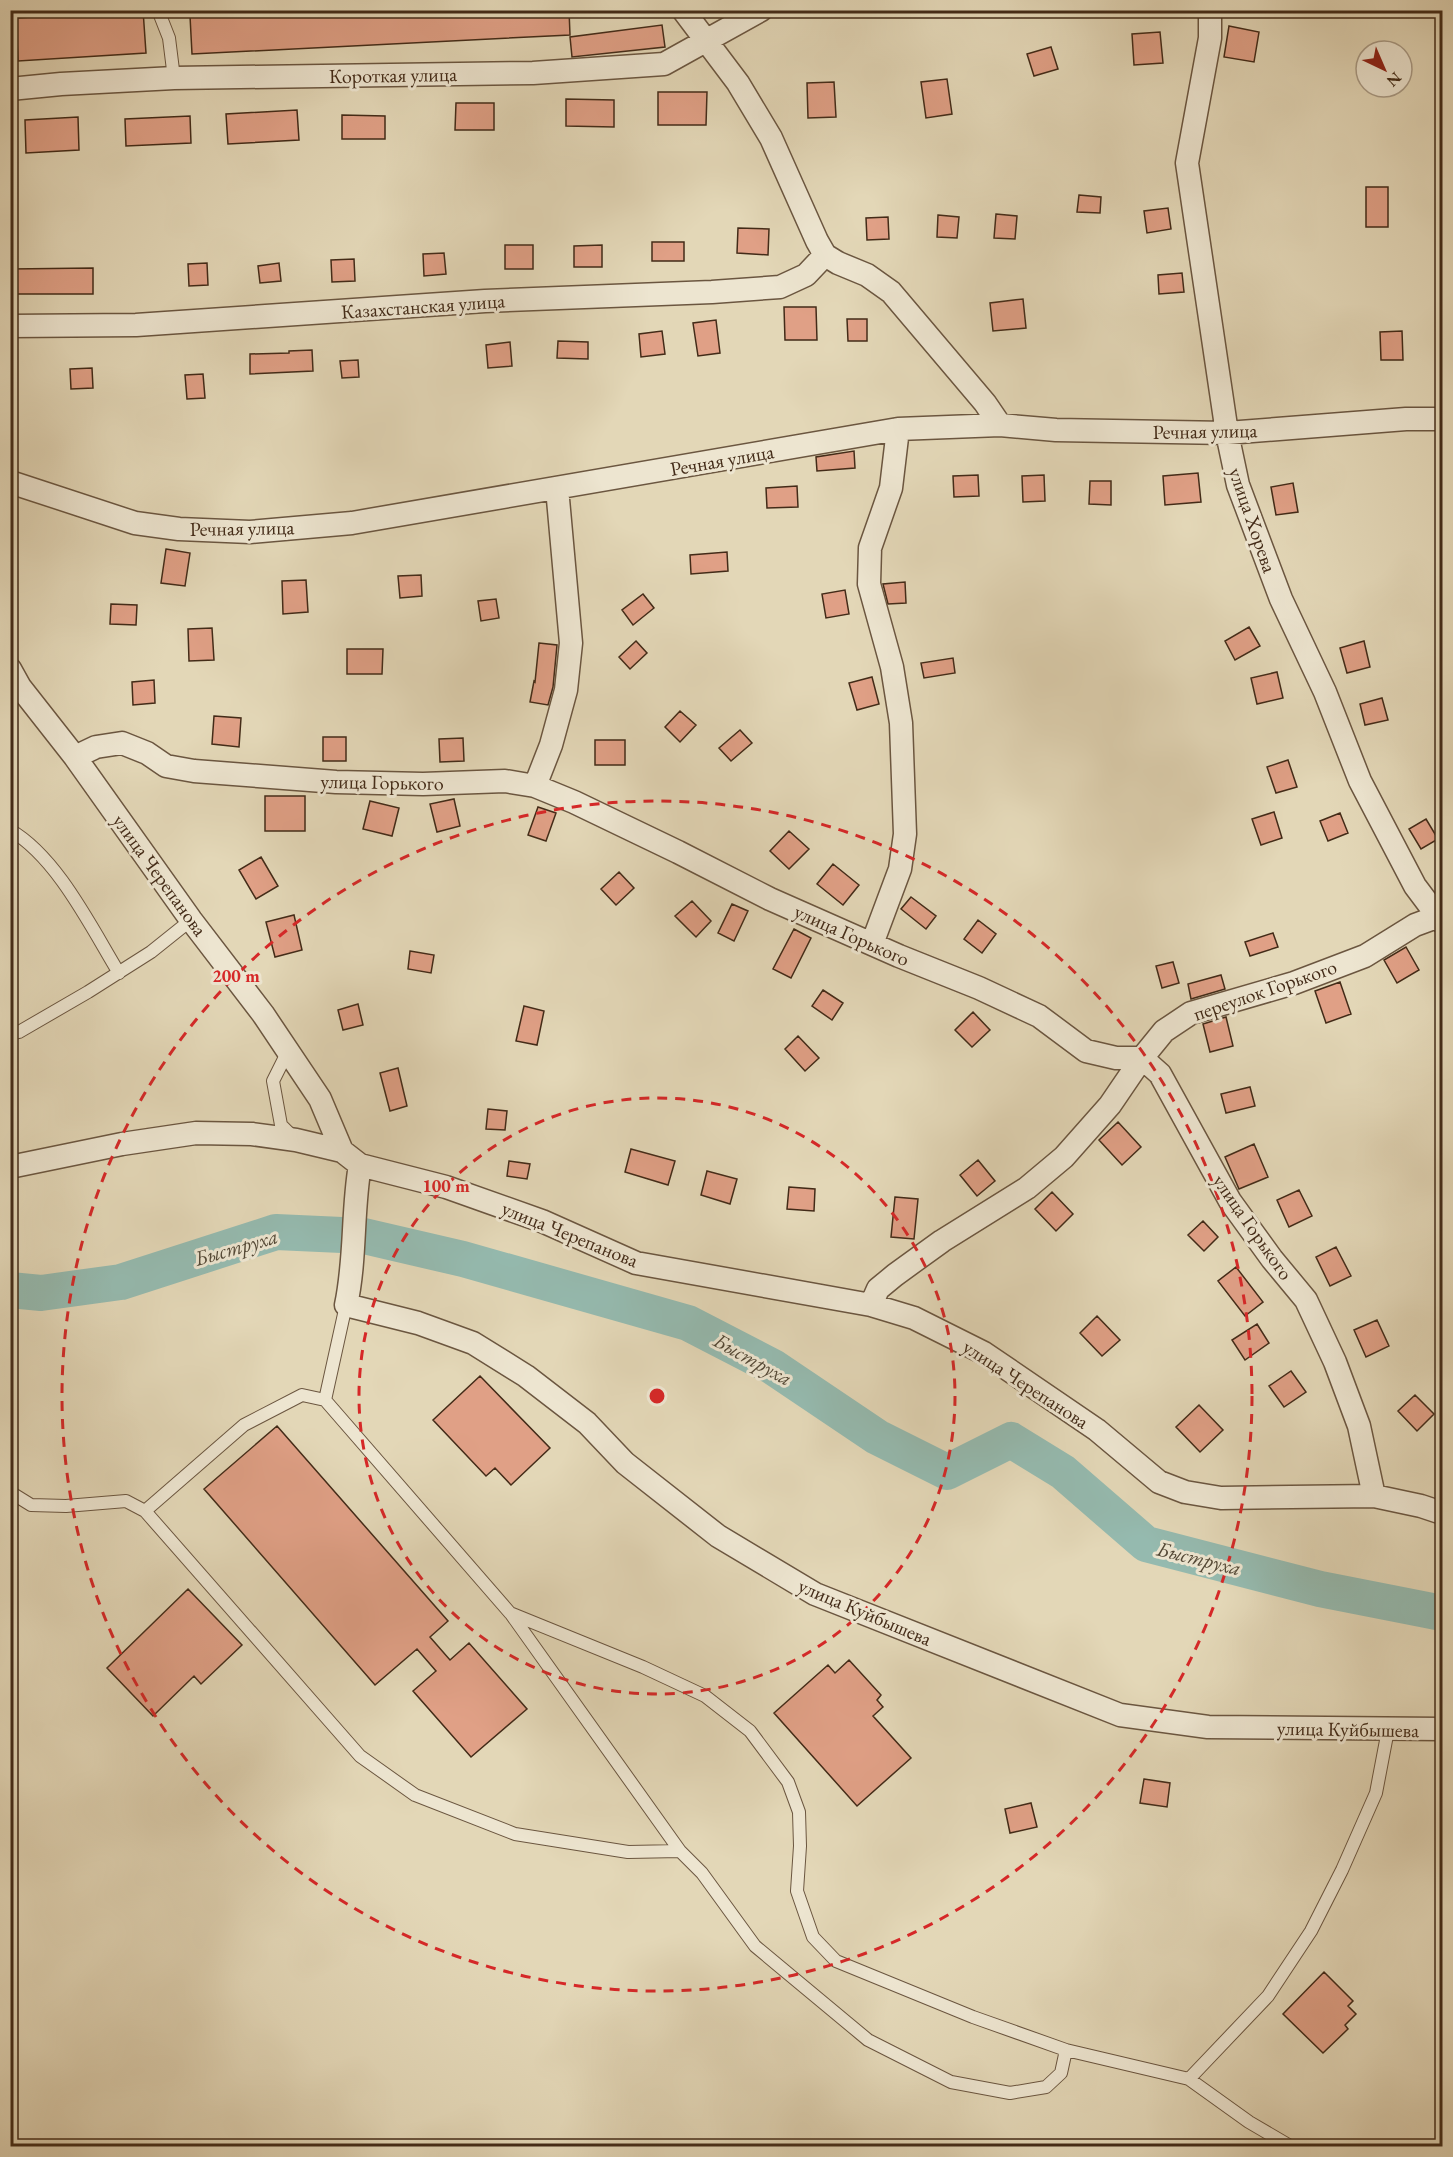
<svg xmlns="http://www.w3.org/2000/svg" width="1453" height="2157" viewBox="0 0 1453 2157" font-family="'EB Garamond',serif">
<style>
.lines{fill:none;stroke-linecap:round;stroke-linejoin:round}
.river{stroke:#95baaf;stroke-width:36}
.building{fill:#e0a086;stroke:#432b18;stroke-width:1.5}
.lane-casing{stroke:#6b5640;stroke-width:14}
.street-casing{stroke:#6b5640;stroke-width:25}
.lane{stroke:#ede5d0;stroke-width:12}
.street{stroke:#ede5d0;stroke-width:22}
.ring{fill:none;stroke:#d62828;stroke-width:3;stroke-dasharray:10 8}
.labels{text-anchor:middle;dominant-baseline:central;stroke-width:6;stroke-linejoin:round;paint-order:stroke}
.street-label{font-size:20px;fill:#432b18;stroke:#ede5d0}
.water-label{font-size:21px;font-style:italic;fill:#534836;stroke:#ede5d0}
.centre{fill:#d62828;stroke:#ede5d0;stroke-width:3}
.ring-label{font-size:18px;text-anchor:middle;font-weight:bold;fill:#d62828;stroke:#ede5d0;stroke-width:6;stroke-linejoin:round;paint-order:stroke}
</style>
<rect width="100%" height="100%" fill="#e3d7b7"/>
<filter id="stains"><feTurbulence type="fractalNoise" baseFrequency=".00333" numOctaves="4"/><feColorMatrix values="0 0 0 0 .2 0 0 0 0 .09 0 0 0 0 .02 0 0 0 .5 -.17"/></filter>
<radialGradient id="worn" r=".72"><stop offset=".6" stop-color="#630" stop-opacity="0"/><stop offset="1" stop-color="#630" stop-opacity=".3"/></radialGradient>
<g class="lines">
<!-- river -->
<path class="river" d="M10 1290 41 1293 121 1282 276 1232 364 1236 463 1259 688 1323 773 1367 877 1437 947 1472 1011 1440 1063 1472 1146 1544 1320 1589 1442 1613"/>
</g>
<!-- building -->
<path class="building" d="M143 10 146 53 18 61 16 18Z
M294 10H569L570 35 192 54 190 16Z
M662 25 665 47 572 57 570 37Z
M1229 26 1259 32 1254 62 1224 57Z
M1160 32 1163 63 1134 65 1132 34Z
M1051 47 1058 69 1034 76 1027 54Z
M947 79 952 114 926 118 921 82Z
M834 82 836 117 808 118 807 83Z
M658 92H707L706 125H658Z
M566 99 614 100V127L566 126Z
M456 103H494V130H455Z
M297 110 299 140 228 144 226 114Z
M342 115 385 116V139H342Z
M190 116 191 143 126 146 125 119Z
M78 117 79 150 26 153 25 120Z
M1366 187H1388V227H1366Z
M1079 195 1101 197 1100 213 1077 212Z
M1168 208 1171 229 1147 233 1144 211Z
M996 214 1017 216 1015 239 994 238Z
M938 215 959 217 957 238 937 237Z
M888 217 889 239 867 240 866 218Z
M738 228 769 229 768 255 737 253Z
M652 242H684V261H652Z
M505 245H533V269H505Z
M602 245V267H574V246Z
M444 253 446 274 424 276 423 254Z
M354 259 355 281 332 282 331 260Z
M207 263 208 285 189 286 188 264Z
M279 263 281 281 260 283 258 266Z
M93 268V294H10V269Z
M1182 273 1184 292 1159 294 1158 275Z
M1023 299 1026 328 993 331 990 303Z
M784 307H816L817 340H785Z
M847 319H867V341H848Z
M716 320 720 353 698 356 693 323Z
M662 331 665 354 641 357 639 334Z
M1402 331 1403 360H1381L1380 332Z
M558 341 588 342V359L557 358Z
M510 342 512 366 488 368 486 345Z
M312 350 313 371 250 374V354L289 353V351Z
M358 360 359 377 342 378 340 361Z
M92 368 93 388 71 389 70 369Z
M203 374 205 398 187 399 185 375Z
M854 451 855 468 817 471 816 457Z
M1198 473 1201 502 1165 505 1163 476Z
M978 475 979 496 954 497 953 476Z
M1044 475 1045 501 1023 502 1022 476Z
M1090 481H1111V505L1089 504Z
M1293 483 1298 512 1276 515 1271 487Z
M797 486 798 507 767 508 766 488Z
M166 549 190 553 185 586 161 583Z
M727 552 728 571 691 574 690 555Z
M421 575 422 596 400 598 398 576Z
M306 580 308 612 283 614 282 581Z
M905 582 906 603 888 604 883 584Z
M845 590 849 614 826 618 822 594Z
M643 594 654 608 633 625 622 610Z
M496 599 499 618 481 621 478 601Z
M111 604 137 605 136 625 110 624Z
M1249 627 1260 646 1235 660 1225 641Z
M212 628 214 660 189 661 188 629Z
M636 641 647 653 630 669 619 657Z
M1364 641 1370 667 1347 673 1340 648Z
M539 643 557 645 553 687 548 705 530 702 534 681 535 682Z
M347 649H383L382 674H347Z
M953 658 955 673 924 678 921 663Z
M1277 672 1283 698 1257 704 1251 678Z
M872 677 879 704 857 710 849 683Z
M154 680 155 703 133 705 132 682Z
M1382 698 1388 720 1365 725 1360 704Z
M680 711 696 725 680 742 665 727Z
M214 716 241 718 239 747 212 744Z
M740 730 752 743 731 761 719 748Z
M323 737H346V761H323Z
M463 738 464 761 440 762 439 739Z
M595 740H625V765H595Z
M1288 760 1297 787 1276 793 1267 767Z
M265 796H305V831H265Z
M454 799 460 826 437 832 430 804Z
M370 801 399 808 392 836 363 829Z
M538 807 556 813 546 841 528 835Z
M1274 812 1282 838 1261 845 1252 819Z
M1340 813 1348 833 1328 841 1320 821Z
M1426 819 1438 839 1421 849 1409 829Z
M789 831 809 849 789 869 770 851Z
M261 857 278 886 256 899 239 870Z
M833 864 859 885 843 905 817 884Z
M619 872 634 888 616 905 601 889Z
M911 897 936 916 926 929 901 909Z
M692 901 711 921 696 937 675 916Z
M732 904 748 911 734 941 718 933Z
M294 915 302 950 275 957 266 922Z
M978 920 996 934 982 953 964 939Z
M794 929 811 938 791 978 773 969Z
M1273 933 1278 947 1250 956 1245 942Z
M1406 947 1419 970 1397 983 1384 960Z
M410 951 434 955 431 973 408 969Z
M1173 962 1179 983 1162 988 1156 966Z
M1221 975 1225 989 1191 999 1188 984Z
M1340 982 1351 1014 1326 1023 1315 991Z
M823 990 843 1003 832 1020 812 1006Z
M358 1004 363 1025 343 1030 338 1010Z
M524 1006 544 1011 537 1045 516 1041Z
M973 1012 990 1030 972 1047 955 1030Z
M1226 1017 1233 1046 1210 1052 1203 1024Z
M798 1036 819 1058 805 1071 785 1049Z
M398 1068 407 1106 390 1111 380 1073Z
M1250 1087 1255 1106 1226 1113 1221 1094Z
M488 1109 507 1111 505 1130 486 1129Z
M1118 1122 1141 1147 1122 1165 1099 1140Z
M1254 1144 1268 1177 1239 1189 1225 1157Z
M631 1149 675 1161 668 1185 625 1172Z
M978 1160 995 1181 977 1196 960 1175Z
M509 1161 530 1164 527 1179 507 1176Z
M707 1171 737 1179 730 1204 701 1195Z
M789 1187 815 1189 814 1211 787 1209Z
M1299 1190 1312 1216 1289 1227 1277 1200Z
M1052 1192 1073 1214 1056 1231 1035 1209Z
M895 1197 918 1199 914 1239 891 1237Z
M1203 1221 1218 1237 1204 1251 1188 1235Z
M1336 1247 1351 1276 1330 1286 1316 1257Z
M1236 1267 1263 1302 1245 1316 1218 1281Z
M1097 1316 1120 1340 1102 1356 1080 1333Z
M1377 1320 1389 1346 1366 1357 1354 1330Z
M1257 1324 1269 1343 1245 1360 1232 1340Z
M1291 1371 1306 1392 1284 1407 1269 1386Z
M480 1376 550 1448 511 1485 495 1468 486 1476 433 1420Z
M1415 1395 1434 1414 1417 1431 1398 1411Z
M1199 1405 1223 1430 1200 1452 1176 1427Z
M277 1426 448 1621 430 1637 450 1660 469 1643 527 1709 471 1757 413 1691 436 1671 417 1649 375 1685 204 1489Z
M188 1589 242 1645 201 1684 194 1676 153 1716 107 1668Z
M849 1660 881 1695 877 1700 883 1707 873 1716 911 1758 857 1806 774 1713 828 1665 835 1673Z
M1144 1779 1170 1783 1167 1807 1140 1803Z
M1031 1803 1037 1827 1010 1833 1005 1809Z
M1324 1972 1353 2001 1348 2006 1356 2014 1345 2025 1348 2029 1323 2053 1283 2014Z"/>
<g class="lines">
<!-- lane casing -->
<g class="lane-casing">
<path id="lane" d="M158 10 169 38 174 78
M10 830C57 857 91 927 119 973
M10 1034 19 1032 88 992 151 952 191 920
M288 1051 273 1081 281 1125 293 1137
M325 1400 346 1305
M10 1492 31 1505 66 1506 126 1501 145 1511 360 1756 415 1795 515 1834 628 1852 680 1851 702 1873 755 1946 868 2040 951 2082 1010 2093 1046 2087 1061 2073 1066 2050
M145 1511 244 1425 302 1395 325 1400 510 1613 643 1667 705 1696 750 1731 788 1782 799 1812 800 1846 797 1891 813 1937 836 1961 973 2017 1066 2050 1189 2079 1249 2122 1290 2146
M511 1614 680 1851
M1189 2079 1268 1996 1311 1931 1342 1870 1376 1793 1388 1730"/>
</g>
<!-- street casing -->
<g class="street-casing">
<path id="street" d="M683 10 738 83 771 138 817 241 825 255 838 263 867 275 891 292 985 403 1000 425
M1210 10V38L1187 163 1227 433 1238 485 1281 599 1325 692 1360 781 1415 886 1442 922
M10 89 61 84 174 78 533 73 664 64 761 10
M10 326 136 325 485 301 712 292 780 287 806 275 825 255
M10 482 135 523 179 529 250 532 352 523 898 429 1000 425 1056 430 1227 433 1406 419H1442
M10 669 20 687 75 757 191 920 263 1014 320 1099 342 1151 360 1165 446 1187 542 1221 636 1263 871 1305 914 1318 984 1353 1097 1430 1159 1482 1185 1492 1221 1498 1374 1496 1421 1506 1442 1513
M75 757 96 747 122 743 147 753 166 766 194 771 336 782 423 784 505 781 535 786 574 802 678 852 770 899 899 956 979 988 1039 1016 1086 1051 1116 1058H1142L1160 1074 1230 1201 1272 1259 1306 1300 1335 1362 1359 1426 1374 1496
M535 786 551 745 566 690 571 643 557 488
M872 944 900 869 905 834 901 723 892 667 869 584 870 548 891 488 898 429
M360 1165C352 1211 356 1259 346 1305L418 1323 473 1343 526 1376 587 1423 625 1463 718 1536 815 1594 1120 1715 1208 1727 1442 1729
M10 1167 122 1144 196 1133 252 1134 296 1140 342 1151
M871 1305 878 1289 895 1275 942 1241 1027 1188 1064 1157 1110 1105 1142 1058 1164 1031 1191 1013 1294 983 1365 956 1415 925 1442 915"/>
</g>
<!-- lane -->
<use href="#lane" class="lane"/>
<!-- street -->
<use href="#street" class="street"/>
</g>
<!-- distance rings -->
<g class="ring">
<circle cx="657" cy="1396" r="298"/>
<circle cx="657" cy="1396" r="595"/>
</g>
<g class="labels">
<!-- street labels -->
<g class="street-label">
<text transform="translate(393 75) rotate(-1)">Короткая улица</text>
<text transform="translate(423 306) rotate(-4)">Казахстанская улица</text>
<text transform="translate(1205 431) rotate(-1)">Речная улица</text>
<text transform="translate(722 460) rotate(-10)">Речная улица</text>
<text transform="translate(1253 520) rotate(71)">улица Хорева</text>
<text transform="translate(242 528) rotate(-1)">Речная улица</text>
<text transform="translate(382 782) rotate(1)">улица Горького</text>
<text transform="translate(160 875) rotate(54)">улица Черепанова</text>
<text transform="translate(852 935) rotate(24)">улица Горького</text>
<text transform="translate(1265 990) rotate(-19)">переулок Горького</text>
<text transform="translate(1253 1227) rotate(55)">улица Горького</text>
<text transform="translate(570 1234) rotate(22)">улица Черепанова</text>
<text transform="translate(1026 1384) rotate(33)">улица Черепанова</text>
<text transform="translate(865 1612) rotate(23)">улица Куйбышева</text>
<text transform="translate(1348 1729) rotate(1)">улица Куйбышева</text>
</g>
<!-- water labels -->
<g class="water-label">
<text transform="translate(236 1247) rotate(-16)">Быструха</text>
<text transform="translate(753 1359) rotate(29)">Быструха</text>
<text transform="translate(1199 1558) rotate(14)">Быструха</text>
</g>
</g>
<circle cx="657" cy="1396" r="9" class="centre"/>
<g class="ring-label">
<text x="236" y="982">200 m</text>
<text x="446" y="1192">100 m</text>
</g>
<!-- margin -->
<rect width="1453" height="2157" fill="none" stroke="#e3d7b7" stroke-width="36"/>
<rect x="12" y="12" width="1429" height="2133" fill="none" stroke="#432b18" stroke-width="3"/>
<rect x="18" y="18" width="1417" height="2121" fill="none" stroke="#432b18" stroke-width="1.5"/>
<!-- north arrow -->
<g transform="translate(1384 69) rotate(136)"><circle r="28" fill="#ede5d0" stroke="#a99b86" stroke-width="1.5"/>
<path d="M0-4.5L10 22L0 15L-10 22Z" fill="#8f2418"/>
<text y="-9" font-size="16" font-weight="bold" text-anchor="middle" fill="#432b18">N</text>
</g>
<rect width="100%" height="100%" filter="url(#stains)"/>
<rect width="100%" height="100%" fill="url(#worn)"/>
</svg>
